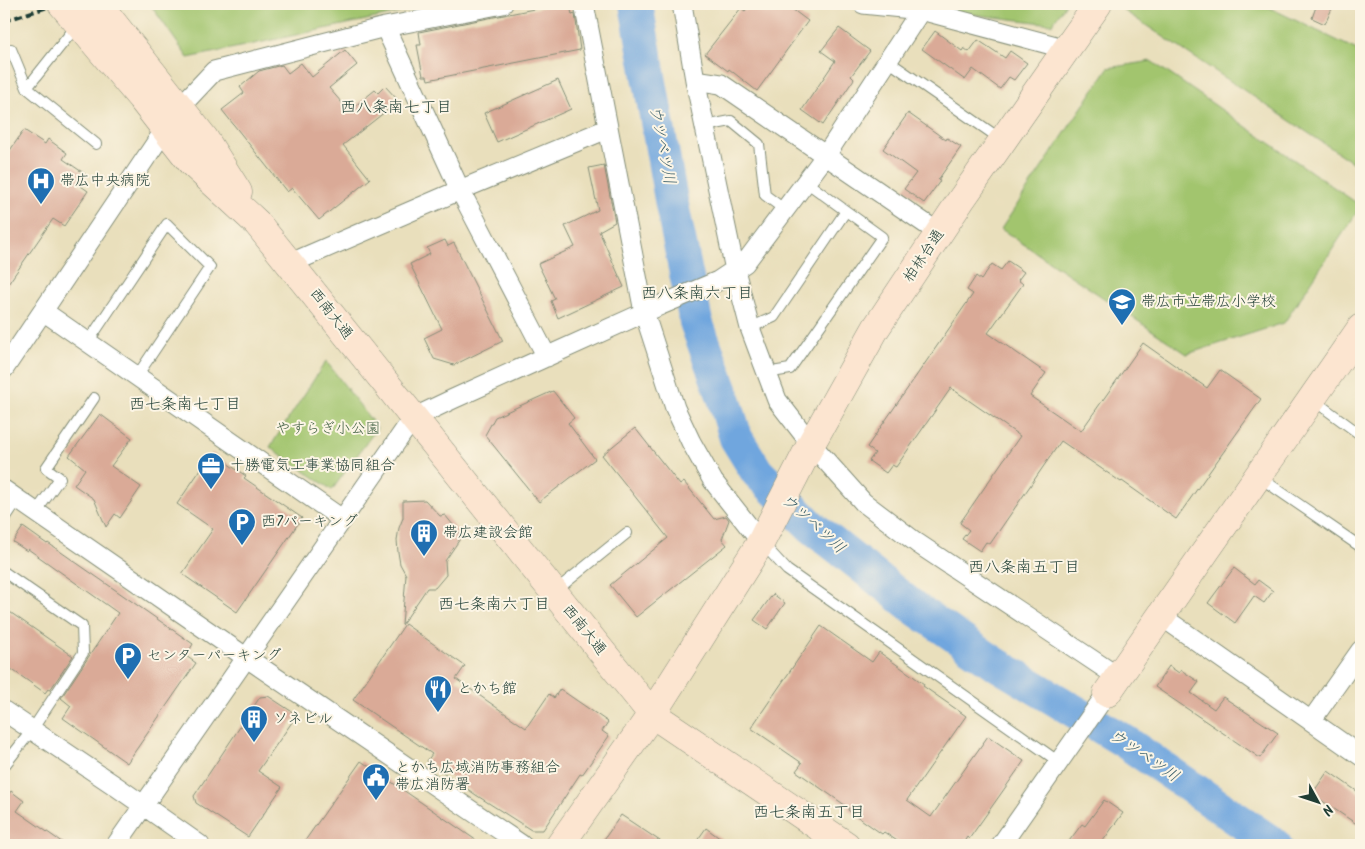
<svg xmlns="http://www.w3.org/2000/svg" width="1365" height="849" viewBox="0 0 1365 849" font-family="Kalam,'Klee One',sans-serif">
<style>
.green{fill:#a2c56e;stroke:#608151}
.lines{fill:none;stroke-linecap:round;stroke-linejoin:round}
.river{stroke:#70a6de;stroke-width:34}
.building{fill:#daaa97}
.lane-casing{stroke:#848e78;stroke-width:12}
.street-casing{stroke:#848e78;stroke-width:21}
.secondary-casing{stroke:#848e78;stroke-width:29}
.lane{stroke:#fff;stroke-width:10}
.street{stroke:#fff;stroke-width:19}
.secondary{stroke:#fce5d0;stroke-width:28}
.rail{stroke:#1f3d34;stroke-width:4;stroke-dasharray:8 4;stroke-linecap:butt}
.labels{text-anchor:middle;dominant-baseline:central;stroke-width:4;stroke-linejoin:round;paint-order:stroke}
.poi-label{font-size:15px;fill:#1f3d34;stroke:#fcf5e5;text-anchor:start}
.street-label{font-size:15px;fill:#1f3d34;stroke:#fcf5e5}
.park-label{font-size:15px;fill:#405f42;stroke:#fcf5e5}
.neighbourhood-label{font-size:16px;fill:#1f3d34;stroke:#fcf5e5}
.water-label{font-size:16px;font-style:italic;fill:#375c67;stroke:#fcf5e5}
</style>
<rect width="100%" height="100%" fill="#fcf5e5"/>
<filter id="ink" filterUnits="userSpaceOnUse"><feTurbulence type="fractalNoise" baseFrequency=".02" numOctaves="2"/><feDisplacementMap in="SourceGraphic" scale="10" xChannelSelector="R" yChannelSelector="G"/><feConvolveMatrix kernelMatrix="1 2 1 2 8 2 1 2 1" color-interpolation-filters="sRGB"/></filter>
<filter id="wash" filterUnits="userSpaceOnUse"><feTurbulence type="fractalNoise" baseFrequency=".0096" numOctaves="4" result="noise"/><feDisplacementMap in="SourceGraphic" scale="20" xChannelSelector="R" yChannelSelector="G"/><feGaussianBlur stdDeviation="1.12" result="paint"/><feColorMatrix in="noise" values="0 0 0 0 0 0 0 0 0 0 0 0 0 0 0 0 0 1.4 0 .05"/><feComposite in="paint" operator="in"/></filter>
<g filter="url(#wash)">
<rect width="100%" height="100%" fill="#e9dfbc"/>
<!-- green -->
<path class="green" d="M150 4H441L188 58Z
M886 4H1066L1052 24Z
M1128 4H1262L1361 52V168L1123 10Z
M1151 61 1361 206 1284 323 1187 354 1001 229 1108 68Z
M326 361 377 428 332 490 270 447Z"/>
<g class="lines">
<!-- river -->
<path class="river" d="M636 4 672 205 696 322 723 395 736 438 757 472 812 527 917 610 993 662 1124 741 1275 845"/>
</g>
<g id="blocks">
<!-- building -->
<path class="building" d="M559 4H570L572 15 575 14 580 50 428 80 427 76H423L417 45H421L419 32Z
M750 4H770L788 6 808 21 757 91 729 69 728 71 705 54 741 8 745 11Z
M1317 4H1334L1325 24 1312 18Z
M839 28 870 51 851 76 854 79 823 125 802 110 835 61 821 51Z
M935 31 962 51 964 48 969 52 978 40 1005 58 1010 51 1027 63 1014 80 1009 77 1000 89 973 69 965 80 922 49Z
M345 50 357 65 329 88 349 111 375 90 378 93 385 86 397 99 389 107 390 108 343 145 370 179 319 220 292 188 287 192 222 110 244 93 240 87 259 71 282 65 288 73 301 63 312 77Z
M558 80 571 109 497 142 484 113Z
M908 113 946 140 947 138 961 147 938 180 940 181 924 203 904 189 916 173 883 149Z
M24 130 45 144 48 139 67 153 63 159 85 174 78 184 88 191 64 226 53 219 4 290V159Z
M604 165 615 222 599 231 624 287 558 318 551 301 555 299 538 264 575 247 565 226 598 210 589 168Z
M445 240 448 246 454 243 503 341 454 365 434 359 424 338 442 329 410 264 430 254 427 248Z
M1008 261 1024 272 1018 280 1023 284 988 333 1046 373 1030 396 1081 431 1143 343 1207 388 1220 370 1261 399 1176 519 1122 481 1121 482 1061 441 990 544 986 542 980 551 962 539 969 530 960 523 1020 436 951 388 896 467 892 465 886 473 869 461 875 453 867 447 973 294 967 290 976 276 981 280 992 264 1001 270Z
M553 391 574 418 568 423 595 459 539 502 485 435 495 417Z
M100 414 132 438 111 466 141 487 120 518 115 514 106 527 94 499 74 485 85 469 69 456Z
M635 428 680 485 684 482 714 519 726 516 729 520 722 539 727 545 636 617 610 585 668 538 602 455Z
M212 453 246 476 244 478 302 518 237 612 182 574 213 529 177 504Z
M425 500 440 516 445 515 462 536 445 561 446 575 435 588H427L402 625 406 575 400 564 398 552 397 540 399 528 403 518V501Z
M23 527 47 544 48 543 193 644 186 656 196 663 127 763 63 718 71 706 61 698 118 613 28 549 27 551 13 542Z
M1234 568 1255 584 1258 580 1273 591 1264 603 1254 596 1235 623 1208 603Z
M773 594 785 603 767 629 754 620Z
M4 608 73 656 50 690 48 689 45 693 4 664Z
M405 624 465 666 456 679 526 728 549 694 554 698 560 689 608 722 602 731 609 736 582 775 580 774 543 830H531L476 795 427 761 432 754 353 700Z
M821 626 872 662 879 652 924 684 923 686 966 716 907 800 931 817 988 736 1024 761 969 839 967 837 962 845H903L884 832 882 834 848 810 849 808 796 771 802 763 751 728Z
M1169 666 1179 673 1181 670 1199 682 1191 693 1214 709 1223 697 1278 733 1260 758 1155 687Z
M268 696 297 715 258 771 282 787 248 837 196 803 194 796 260 697Z
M361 761 483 845H302Z
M1328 771 1361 794V827L1312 794Z
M11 791 24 801 17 811 66 845H4V801Z
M1104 800 1123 813 1100 845H1066L1082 824 1085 826Z
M621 815 666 845H600Z
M706 828 729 845H694Z"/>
</g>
</g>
<g filter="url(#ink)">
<use href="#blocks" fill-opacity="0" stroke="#848e78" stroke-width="1"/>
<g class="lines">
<!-- lane casing -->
<g class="lane-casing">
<path id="lane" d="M78 24 27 88 96 144
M4 52 11 49 27 88
M888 61 1002 140
M705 126 731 121 759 144 765 195 785 210
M750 328 774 317 846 211
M88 342 167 224 210 267 137 376
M766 373 790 369 882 237 806 182
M1312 399 1361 435
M1259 477 1361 547
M36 512 60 478 46 468 94 398
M4 520 18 499
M762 543 787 570 1059 762
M4 572 82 626 83 653 32 730 4 766
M554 592 627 533"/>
</g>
<!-- street casing -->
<g class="street-casing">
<path id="street" d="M584 4 644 312 675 408 691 442 713 481 761 542
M682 4 695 80 735 270 750 328 777 400 811 444 863 502 917 543 1118 677
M863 4 921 10 1067 49
M385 27 460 190 547 357
M695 80 721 84 939 233
M291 263 460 190 607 129
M43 311 342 519
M4 369 180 107 214 71 385 27 503 4
M4 490 247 658 522 845
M1161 616 1361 756
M4 711 117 787 200 845
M1311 721 1361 650
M116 845 413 418 453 399 661 305 718 281 745 263 826 155 921 10
M1001 845 1107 693"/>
</g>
<!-- secondary casing -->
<g class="secondary-casing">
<path id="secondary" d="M62 4 141 98 191 162 257 223 652 714 846 845
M98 4 204 138 238 192
M1107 693 1361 328
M560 845 652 714 761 542 811 444 876 328 961 200 1098 4"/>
</g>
<!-- lane -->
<use href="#lane" class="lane"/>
<!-- street -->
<use href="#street" class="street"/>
<!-- secondary -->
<use href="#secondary" class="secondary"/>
<!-- rail -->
<path class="rail" d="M4 21 57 4"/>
</g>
</g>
<!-- icons -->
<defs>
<g id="hospital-pin" transform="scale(1.4375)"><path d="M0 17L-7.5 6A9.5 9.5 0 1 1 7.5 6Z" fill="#1f6fb2" stroke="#fcf5e5"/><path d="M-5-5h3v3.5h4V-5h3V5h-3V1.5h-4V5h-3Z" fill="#fff"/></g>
<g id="school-pin" transform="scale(1.4375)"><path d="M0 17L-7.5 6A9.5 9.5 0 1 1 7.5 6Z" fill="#1f6fb2" stroke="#fcf5e5"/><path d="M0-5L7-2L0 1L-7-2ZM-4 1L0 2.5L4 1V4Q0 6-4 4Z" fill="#fff"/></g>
<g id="office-pin" transform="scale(1.4375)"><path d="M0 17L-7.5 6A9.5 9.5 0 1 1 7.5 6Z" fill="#1f6fb2" stroke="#fcf5e5"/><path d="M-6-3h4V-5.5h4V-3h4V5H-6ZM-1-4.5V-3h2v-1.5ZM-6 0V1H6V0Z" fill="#fff"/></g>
<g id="parking-pin" transform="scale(1.4375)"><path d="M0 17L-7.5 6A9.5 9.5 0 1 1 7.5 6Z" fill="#1f6fb2" stroke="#fcf5e5"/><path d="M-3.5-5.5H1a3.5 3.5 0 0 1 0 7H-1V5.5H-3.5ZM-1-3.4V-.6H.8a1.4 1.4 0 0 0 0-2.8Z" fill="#fff"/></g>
<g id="building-pin" transform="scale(1.4375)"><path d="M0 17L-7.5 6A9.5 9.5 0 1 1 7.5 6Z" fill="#1f6fb2" stroke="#fcf5e5"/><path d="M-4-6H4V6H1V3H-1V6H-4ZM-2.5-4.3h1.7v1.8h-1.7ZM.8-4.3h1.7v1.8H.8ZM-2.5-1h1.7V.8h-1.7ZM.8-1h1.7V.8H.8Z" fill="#fff"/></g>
<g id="restaurant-pin" transform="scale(1.4375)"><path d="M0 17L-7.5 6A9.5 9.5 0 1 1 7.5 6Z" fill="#1f6fb2" stroke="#fcf5e5"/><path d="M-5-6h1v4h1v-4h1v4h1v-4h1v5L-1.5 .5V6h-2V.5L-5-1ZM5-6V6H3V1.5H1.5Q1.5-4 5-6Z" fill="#fff"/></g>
<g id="civic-pin" transform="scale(1.4375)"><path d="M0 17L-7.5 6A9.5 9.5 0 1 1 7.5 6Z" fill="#1f6fb2" stroke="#fcf5e5"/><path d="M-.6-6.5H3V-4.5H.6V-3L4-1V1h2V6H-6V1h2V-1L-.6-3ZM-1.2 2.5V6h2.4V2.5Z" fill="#fff"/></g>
</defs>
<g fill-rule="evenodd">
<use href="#hospital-pin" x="41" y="181"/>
<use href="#school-pin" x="1122" y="302"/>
<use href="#office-pin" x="211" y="466"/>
<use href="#parking-pin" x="242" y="522"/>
<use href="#building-pin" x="424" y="533"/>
<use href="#parking-pin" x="128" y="656"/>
<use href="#restaurant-pin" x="438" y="689"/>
<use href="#building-pin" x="254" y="719"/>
<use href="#civic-pin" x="376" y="777"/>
</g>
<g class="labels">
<!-- poi labels -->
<g class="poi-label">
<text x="60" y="181">帯広中央病院</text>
<text x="1141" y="302">帯広市立帯広小学校</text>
<text x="230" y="466">十勝電気工事業協同組合</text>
<text x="261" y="522">西7パーキング</text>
<text x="443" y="533">帯広建設会館</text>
<text x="147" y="656">センターパーキング</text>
<text x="457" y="689">とかち館</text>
<text x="273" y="719">ソネビル</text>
<text x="395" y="768">とかち広域消防事務組合<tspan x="395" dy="17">帯広消防署</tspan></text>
</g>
<!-- street labels -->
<g class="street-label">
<text transform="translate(924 256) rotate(-56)">柏林台通</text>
<text transform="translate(331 314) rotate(52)">西南大通</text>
<text transform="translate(584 630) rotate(51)">西南大通</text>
</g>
<!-- park labels -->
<g class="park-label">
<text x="328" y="429">やすらぎ小公園</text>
</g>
<!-- neighbourhood labels -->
<g class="neighbourhood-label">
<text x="396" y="107">西八条南七丁目</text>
<text x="697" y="293">西八条南六丁目</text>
<text x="185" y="404">西七条南七丁目</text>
<text x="1024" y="567">西八条南五丁目</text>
<text x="494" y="604">西七条南六丁目</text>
<text x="809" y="812">西七条南五丁目</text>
</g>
<!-- water labels -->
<g class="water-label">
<text transform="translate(662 145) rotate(79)">ウツベツ川</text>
<text transform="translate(813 524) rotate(42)">ウツベツ川</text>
<text transform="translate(1144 756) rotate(34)">ウツベツ川</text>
</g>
</g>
<!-- margin -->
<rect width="1365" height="849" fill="none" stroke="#fcf5e5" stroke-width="20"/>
<!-- north arrow -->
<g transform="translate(1318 802) rotate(130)" stroke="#fcf5e5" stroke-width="4" paint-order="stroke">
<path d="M0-4L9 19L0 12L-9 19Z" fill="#1f3d34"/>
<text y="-8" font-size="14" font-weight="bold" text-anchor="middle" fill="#1f3d34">N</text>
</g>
</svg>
